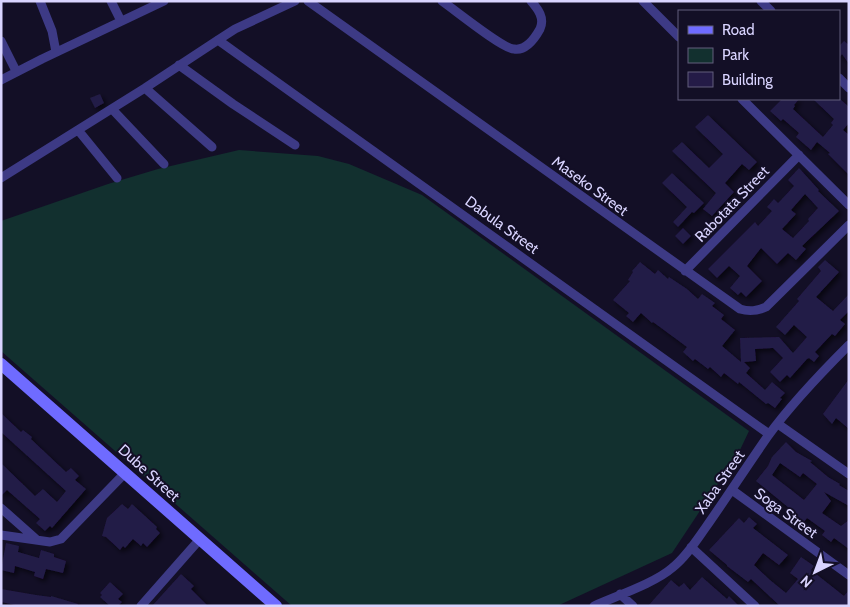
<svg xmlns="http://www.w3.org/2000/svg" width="850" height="607" viewBox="0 0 850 607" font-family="Cabin,sans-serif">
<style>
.green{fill:#12302f}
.building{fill:#241b47;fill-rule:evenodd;filter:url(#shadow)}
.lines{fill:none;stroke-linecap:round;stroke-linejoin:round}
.street{stroke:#3d3a85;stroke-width:9}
.secondary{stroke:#6f6bff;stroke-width:12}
.labels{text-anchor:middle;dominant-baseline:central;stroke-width:4;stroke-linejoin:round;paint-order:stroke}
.street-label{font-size:15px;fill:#d9d4ff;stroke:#130f26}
</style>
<defs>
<filter id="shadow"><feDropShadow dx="3" dy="3" stdDeviation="2.5" flood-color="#0009"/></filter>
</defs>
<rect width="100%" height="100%" fill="#130f26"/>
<!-- green -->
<path class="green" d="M239 150 318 156 349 164 422 195 749 431 739 452 672 553 557 606H292L1 351V221L108 184 158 169Z"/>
<!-- building -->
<path class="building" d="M844 41 849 45V64L842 54 839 58V46Z
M100 94 104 103 95 108 90 98Z
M782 99H799L794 105 795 106 793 109 823 137 833 125 831 123 834 119 813 99H840L849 107V123L843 130 849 135V175L828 154 830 153 817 142 811 150 796 137 799 133 783 119 781 121 770 111Z
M708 115 757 162 749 170 742 164 725 183 734 192 712 216 703 209 716 193 672 151 682 142 709 168 723 154 695 127Z
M799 168 819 190 818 191 839 211 802 246 806 249 796 260 788 253 777 264 761 248 747 266 762 281 746 297 741 292 738 295 730 288 740 276 729 266 717 278 708 269 755 222 758 226 772 211 767 207 774 199 778 203 781 200 794 186 788 180ZM805 194 818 208 808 219 809 221 793 238 782 229 796 214 791 210Z
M672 173 704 203 694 213 692 212 678 227 673 222 687 207 662 183Z
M683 228 691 236 683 244 675 236Z
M825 260 839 272 816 297 833 311 849 294V311L840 320 845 324 835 336 832 334 815 352 819 356 814 362 809 358 807 359 790 378 787 375 780 382 770 372 783 358 773 348 755 349 756 361 744 362 750 368 746 373 765 390 772 382 785 393 780 398 782 399 775 408 768 403 766 404 739 382 738 384 724 373 721 377 710 367 708 369 695 359 693 361 683 352 687 347 653 322 652 323 641 313 633 322 626 316 629 313 613 300 630 281 628 280 633 272 632 271 640 262 655 274 658 270 668 279 669 277 687 289 698 299 702 294 715 303 712 306 724 315 721 319 735 330 722 346 741 362 740 338 779 337 793 353 807 337 794 325 785 335 776 327 799 301 797 299 821 271 818 267Z
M849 379V429L836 418 832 424 823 414Z
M1 413 21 432 23 430 32 437 31 439 66 472 71 468 79 476 75 480 86 489 52 528 50 526 45 531 36 523 40 519 7 490 1 496V463L35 496 43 489 57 502 66 491 1 432Z
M786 442 796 452 812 461 810 462 828 477 840 484 839 485 849 491V506L824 492 831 501 822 513 841 526 849 520V549L834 538 831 542 822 535 825 531 807 518 804 522 793 513 794 512 756 481 768 466 772 457ZM780 463 800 477 803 473 817 484 804 500 772 475Z
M122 504 128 509 132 504 157 527 156 529 160 533 147 547 143 543 141 546 133 539 125 548 123 546 120 550 106 537 102 536 107 518Z
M749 517 757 524 753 528 788 555 779 565 763 553 754 565 770 580 786 593 798 579 790 573 801 557 814 566 811 570 844 596 849 590V606H780L751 579 748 582 727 566V565L709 550 739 518 744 523Z
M6 543 19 546 18 552 39 558 41 550 54 554V557L66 561 63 573 46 569 43 579 34 576 35 572 15 566 14 573 1 570Z
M181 574 194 586 191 589 208 606H152Z
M702 577 727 599 729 596 739 606H648L671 580 679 587 684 583 690 590Z
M110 582 123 594 118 599 122 602 118 606H110L100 597 102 595 100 593Z
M1 589 36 595 51 597V596L78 604 77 606H20L1 602Z"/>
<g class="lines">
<!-- street -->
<path class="street" d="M40 1 52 31 56 52
M111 1 121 21
M308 1 740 309C750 312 757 311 766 307L849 225
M442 1C455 10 503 49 514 49 526 51 535 38 540 29 545 18 538 9 531 1
M643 1 679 37
M761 1 771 11
M218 40 769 434
M1 41 16 71
M179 65 233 104 295 145
M839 78 849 88
M1 80 42 59 164 1
M145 88 212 147
M742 99 849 205
M112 109 164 164
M78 130 117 178
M1 178 145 88 218 40 235 29 295 1
M685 271 799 155
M778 424 849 474
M732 490 849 575
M1 508 36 539
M1 535 50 542 61 539 125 473
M691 547 755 606
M620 594 633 606
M141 606 200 539
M594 606C616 596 655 583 672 568 686 557 696 541 706 527 727 497 747 466 768 436 792 403 820 374 849 345"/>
<!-- secondary -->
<path class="secondary" d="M1 364 276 606"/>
</g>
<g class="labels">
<!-- street labels -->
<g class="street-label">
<text transform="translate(590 186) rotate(36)">Maseko Street</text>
<text transform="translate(732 204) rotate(-46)">Rabotata Street</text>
<text transform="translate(502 225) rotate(36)">Dabula Street</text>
<text transform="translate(149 473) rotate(42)">Dube Street</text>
<text transform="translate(720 482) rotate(-55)">Xaba Street</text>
<text transform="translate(786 513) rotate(36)">Soga Street</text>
</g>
</g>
<!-- border -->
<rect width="850" height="607" fill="none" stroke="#d9d4ff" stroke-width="5"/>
<!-- legend -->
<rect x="678" y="10" width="162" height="90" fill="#130f26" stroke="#625e7d"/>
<rect x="688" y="26" width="25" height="8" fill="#6f6bff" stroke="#625e7d"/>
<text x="722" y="35" font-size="15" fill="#d9d4ff">Road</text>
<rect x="688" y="48" width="25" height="15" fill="#12302f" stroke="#625e7d"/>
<text x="722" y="60" font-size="15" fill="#d9d4ff">Park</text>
<rect x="688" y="72" width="25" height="15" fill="#241b47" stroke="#625e7d"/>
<text x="722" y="85" font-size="15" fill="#d9d4ff">Building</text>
<!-- north arrow -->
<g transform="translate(815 572) rotate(222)" stroke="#130f26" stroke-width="4" paint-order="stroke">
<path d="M0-4L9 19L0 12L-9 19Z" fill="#d9d4ff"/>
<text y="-8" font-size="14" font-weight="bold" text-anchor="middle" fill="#d9d4ff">N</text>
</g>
</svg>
